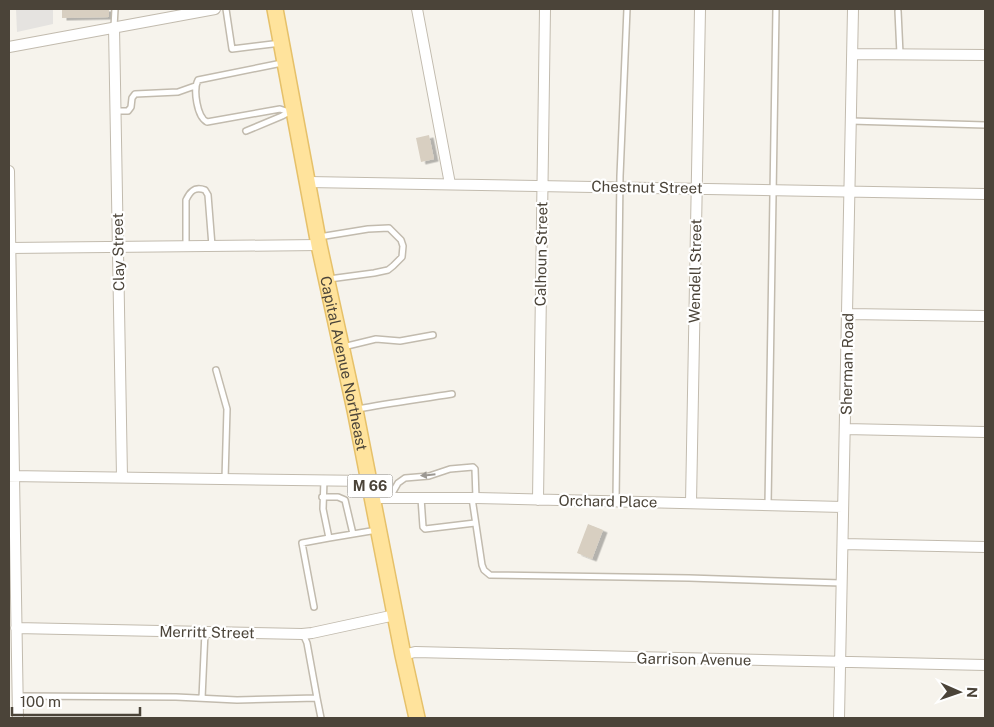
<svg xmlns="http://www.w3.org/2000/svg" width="994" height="727" viewBox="0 0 994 727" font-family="'Public Sans',sans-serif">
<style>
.parking{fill:#e5e3e0}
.building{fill:#d8cfc1;filter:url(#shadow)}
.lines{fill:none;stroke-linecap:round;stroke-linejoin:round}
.lane-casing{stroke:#c2bbae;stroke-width:8}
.street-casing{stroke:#c2bbae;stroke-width:12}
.primary-casing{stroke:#e6c16a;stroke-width:18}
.lane{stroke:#fff;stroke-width:5}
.street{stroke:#fff;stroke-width:10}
.primary{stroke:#ffe39c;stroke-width:15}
.oneway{fill:#9c9892}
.labels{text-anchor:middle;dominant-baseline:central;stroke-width:4.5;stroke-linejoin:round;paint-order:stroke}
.shield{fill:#fff;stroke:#817c74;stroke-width:1}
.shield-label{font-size:14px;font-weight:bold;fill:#4b4439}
.street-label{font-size:15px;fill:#4b4439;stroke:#fff}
</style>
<defs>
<filter id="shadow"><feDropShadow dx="4.5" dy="2.5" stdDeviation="0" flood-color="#0004"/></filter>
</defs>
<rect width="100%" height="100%" fill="#f6f3ec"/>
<!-- parking -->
<path class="parking" d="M16 9H53V24L17 32Z"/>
<!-- building -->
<path class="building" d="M62 9H109V17L62 18Z
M429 135 434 159 421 162 416 138Z
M588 524 603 530 592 559 577 553Z"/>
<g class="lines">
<!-- lane casing -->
<g class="lane-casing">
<path id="lane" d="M226 9 232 49 281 43
M898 11 900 54
M114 27 115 9
M282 63 198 80C193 90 197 117 207 122L280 109 289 112
M116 111H128L131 107 132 98 135 94 178 92 195 86
M851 121 985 125
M246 131 282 116 291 111
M319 237 368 229 389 228 401 240 403 246 402 257 393 266 388 270 374 273 329 279
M186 246V200C190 191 195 186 205 190L208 195 212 246
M343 347 376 339 400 341 433 335
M216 370 227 409 225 479
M358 409C389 403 421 399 452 394
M324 480 323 509 329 538 377 530
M322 497H338L345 500 353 534
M390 497 398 483 405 478 429 476 450 469 473 467 475 469 476 498
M421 498 423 527 425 529 475 523
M472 498 482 565 484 570 490 575 689 578 841 583
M616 501 620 176 627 9
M768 505 776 9
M314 607 302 543 329 538
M303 634 307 643 317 698
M18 696 176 697 237 700 317 698 321 718
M202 698 205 632"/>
</g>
<!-- street casing -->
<g class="street-casing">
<path id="street" d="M417 9 450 184
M114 27 122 477
M9 47 215 9
M853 54 985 55
M9 171 18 718
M308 182 985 194
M9 248 319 245
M848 314 985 316
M845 429 985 432
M9 476 369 481
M372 498H476L843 507
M538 500 545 9
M691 503 700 9
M843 544 985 547
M16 628 302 634 312 633 395 615
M403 655 415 652 985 665
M839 718 853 9"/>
</g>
<!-- primary casing -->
<g class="primary-casing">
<g id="primary">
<path id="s1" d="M275 9 319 245 355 410 403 655 417 718"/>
</g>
</g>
<!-- lane -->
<use href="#lane" class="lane"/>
<!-- street -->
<use href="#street" class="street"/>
<!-- primary -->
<use href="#primary" class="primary"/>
</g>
<!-- one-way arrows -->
<defs><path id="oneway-solid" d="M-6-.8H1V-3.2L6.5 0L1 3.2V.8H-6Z" transform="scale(1.25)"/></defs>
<use class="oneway" href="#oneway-solid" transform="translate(428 475) rotate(174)"/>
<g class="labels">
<!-- shield labels -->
<rect class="shield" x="347.5" y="474.5" width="45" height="23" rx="4"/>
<g class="shield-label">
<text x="370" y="486">M 66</text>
</g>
<!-- street labels -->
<g class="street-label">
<text transform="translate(647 187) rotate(1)">Chestnut Street</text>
<text transform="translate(118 252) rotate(-91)">Clay Street</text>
<text transform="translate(541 254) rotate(-89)">Calhoun Street</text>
<text transform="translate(695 271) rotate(-89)">Wendell Street</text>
<text stroke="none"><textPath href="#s1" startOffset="361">Capital Avenue Northeast</textPath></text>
<text transform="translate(847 364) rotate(-89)">Sherman Road</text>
<text transform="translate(608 501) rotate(1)">Orchard Place</text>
<text transform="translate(207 632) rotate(1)">Merritt Street</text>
<text transform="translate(694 659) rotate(1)">Garrison Avenue</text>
</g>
</g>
<!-- border -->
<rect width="994" height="727" fill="none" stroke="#4b4439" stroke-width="20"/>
<!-- north arrow -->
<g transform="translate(959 692) rotate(92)" stroke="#ffffff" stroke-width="4" paint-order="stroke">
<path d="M0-4L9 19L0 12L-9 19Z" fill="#4b4439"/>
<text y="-8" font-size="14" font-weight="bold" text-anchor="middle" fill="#4b4439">N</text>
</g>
<!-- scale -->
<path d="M12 707v8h128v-8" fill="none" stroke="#4b4439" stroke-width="2.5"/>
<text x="20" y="707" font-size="15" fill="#4b4439" stroke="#ffffff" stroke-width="4" paint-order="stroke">100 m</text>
</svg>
